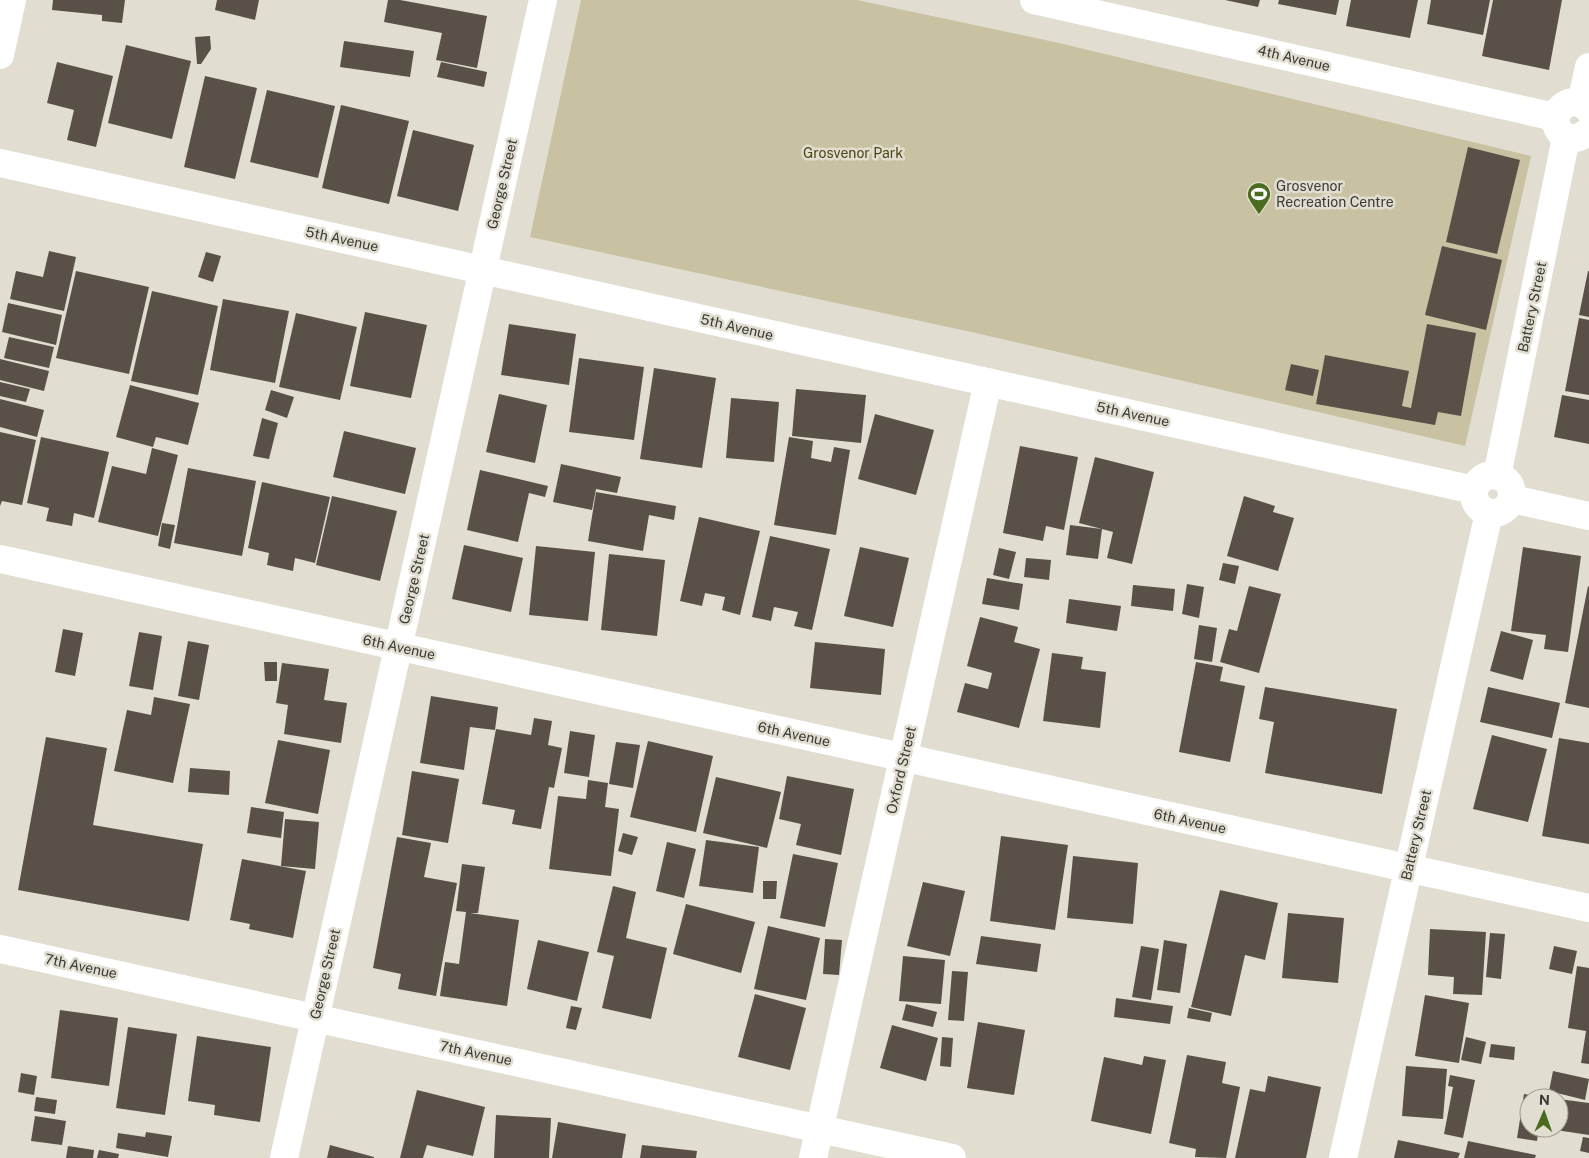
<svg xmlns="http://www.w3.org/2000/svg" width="1589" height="1158" viewBox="0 0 1589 1158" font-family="'Public Sans',sans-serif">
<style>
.green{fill:#c8c2a2}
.building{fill:#595048}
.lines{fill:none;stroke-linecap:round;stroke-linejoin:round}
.minor{stroke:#fff;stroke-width:28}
.labels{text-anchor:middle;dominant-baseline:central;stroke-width:5;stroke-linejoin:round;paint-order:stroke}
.street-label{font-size:14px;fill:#393833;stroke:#e1ded1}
.park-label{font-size:14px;fill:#4d4312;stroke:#e1ded1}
.poi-label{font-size:14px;fill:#393833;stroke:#e1ded1;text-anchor:start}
</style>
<rect width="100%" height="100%" fill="#e1ded1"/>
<!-- green -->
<path class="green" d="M581 0H857L1059 43 1531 156 1465 446 976 333 530 237Z"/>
<!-- building -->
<path class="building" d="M53 0H125L122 23 102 21V15L52 10Z
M217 0H259L255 20 215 10Z
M388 0H400L487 16 477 68 436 60 442 33 384 22Z
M1225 0H1260L1258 7Z
M1279 0H1339L1336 15 1278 4Z
M1351 0H1418L1410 38 1346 26Z
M1431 0H1490L1483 35 1427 24Z
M1493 0H1562L1549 70 1482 56Z
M210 36 211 49 201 64H197L195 37Z
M344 41 414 51 410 77 340 67Z
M126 45 191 61 172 139 108 123Z
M57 62 113 76 96 147 67 140 74 110 47 103Z
M441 62 487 72 484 87 437 77Z
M205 76 257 88 235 179 184 167Z
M267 90 335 106 318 178 250 162Z
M341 105 409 121 389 204 322 188Z
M413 130 474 145 458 211 397 196Z
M1468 147 1520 160 1497 254 1446 242Z
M1442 246 1502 260 1486 330 1425 315Z
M49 251 76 257 64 311 10 299 16 271 43 277Z
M206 252 221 256 213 282 198 277Z
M76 271 149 287 129 374 56 358Z
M1588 271H1589V317L1579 315Z
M152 291 218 306 198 395 131 381Z
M223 299 289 311 275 383 210 370Z
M8 303 62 315 56 345 2 332Z
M365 312 427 325 411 398 350 386Z
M296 313 357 327 340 400 279 387Z
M1579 318 1589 320V395L1565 391Z
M509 324 576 334 569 385 501 375Z
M1427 324 1476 333 1461 416 1438 412 1435 425 1316 404 1325 355 1409 371 1402 406 1411 408Z
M9 337 54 347 49 368 4 358Z
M579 358 644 367 634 440 569 432Z
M0 359 49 371 44 391 0 380Z
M1291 364 1319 370 1313 396 1285 390Z
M654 368 716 378 702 468 640 459Z
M0 382 30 389 26 402 0 396Z
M130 385 199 403 188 445 156 437 153 447 116 437Z
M796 389 866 395 861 443 792 436Z
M271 390 294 397 287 418 265 410Z
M499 394 547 405 535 463 486 452Z
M1562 395 1589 400V444L1554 437Z
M731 398 779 402 774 462 726 458Z
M0 399 44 410 37 437 0 427Z
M875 414 934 430 916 495 858 479Z
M262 418 278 423 269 459 253 456Z
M344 431 416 448 405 494 333 477Z
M0 432 36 440 22 505 2 501 0 506Z
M41 437 109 452 94 518 74 513 72 526 46 521 49 508 27 503Z
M789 437 813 441 811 458 831 462 834 447 850 450 836 535 774 525Z
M1020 446 1078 457 1064 530 1046 526 1043 541 1003 533Z
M152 448 178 455 158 536 98 522 112 466 146 474Z
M1095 457 1154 472 1132 564 1107 558 1113 532 1102 529 1098 559 1066 555 1070 525 1102 529 1079 523Z
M561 464 621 477 617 493 596 489 592 510 553 502Z
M188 468 256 481 242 556 174 543Z
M480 470 548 486 545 497 529 493 518 542 467 530Z
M262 482 330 497 315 563 295 558 293 571 267 565 269 553 248 548Z
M596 492 676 506 674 520 649 515 643 551 588 541Z
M332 496 397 511 380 581 316 565Z
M1244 496 1275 506 1273 512 1294 518 1278 571 1227 556Z
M699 517 760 531 740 615 722 610 725 597 705 593 702 606 680 601Z
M162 523 175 525 170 549 158 546Z
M770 536 830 549 812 630 794 626 798 612 774 607 771 621 752 617Z
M464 545 523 558 511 612 452 599Z
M536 546 595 552 588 621 529 615Z
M860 547 909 558 893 627 844 616Z
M1523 547 1581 556 1568 652 1544 649 1546 635 1511 631Z
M999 548 1016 552 1009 579 993 575Z
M609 554 665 560 657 636 601 630Z
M1026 558 1051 560 1049 580 1024 577Z
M1223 563 1239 566 1235 584 1219 580Z
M987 578 1023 584 1019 610 982 604Z
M1187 584 1204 587 1199 618 1182 614Z
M1133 585 1175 589 1173 611 1131 606Z
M1249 586 1281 594 1259 673 1220 662 1229 629 1237 631Z
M1588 586 1589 587V708L1565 703Z
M1069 599 1121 606 1117 631 1066 623Z
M980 617 1018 627 1014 642 1040 649 1019 728 957 712 965 683 988 689 992 673 967 666Z
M1199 625 1217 628 1212 662 1194 659Z
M63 629 83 633 75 676 55 672Z
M1501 631 1533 640 1523 680 1490 671Z
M139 632 162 636 153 690 129 686Z
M188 641 209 645 199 700 178 696Z
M815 642 885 649 881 695 810 688Z
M1052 653 1083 657 1081 669 1106 672 1100 728 1043 721Z
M264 662H277V681H265Z
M1196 662 1223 667 1220 681 1245 686 1230 762 1179 752Z
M282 663 329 669 324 700 347 703 341 743 284 734 288 705 276 703Z
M1265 687 1397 709 1382 794 1265 773 1274 722 1259 719Z
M1488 687 1560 703 1552 738 1480 722Z
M431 696 498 707 495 730 470 727 464 770 420 763Z
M154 697 190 704 173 783 114 771 127 710 151 715Z
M534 718 552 721 548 745 562 748 554 788 549 787 541 829 512 824 515 810 482 804 496 729 531 735Z
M570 731 595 735 589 777 564 773Z
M1492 735 1547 749 1528 822 1473 809Z
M46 737 107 748 93 825 203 844 189 921 18 890Z
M1559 738 1589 743V844L1542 836Z
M278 740 330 750 318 814 265 803Z
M648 741 713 756 696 832 630 817Z
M616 742 640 745 633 788 609 784Z
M190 768 230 771 229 795 188 792Z
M412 771 459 779 448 843 402 835Z
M787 776 854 789 841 855 796 845 801 824 779 819Z
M716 777 781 792 767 848 703 833Z
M588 780 608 783 605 807 619 809 611 876 549 869 558 796 586 799Z
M251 807 284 812 281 838 247 833Z
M285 819 319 822 315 869 281 866Z
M623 833 638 837 632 855 618 851Z
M1001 836 1068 845 1055 930 990 921Z
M397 837 431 843 424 877 457 883 436 996 398 989 401 974 373 968Z
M706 840 759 847 753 893 699 886Z
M667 842 696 849 684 898 656 891Z
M793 854 838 863 825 927 780 918Z
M1073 856 1138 863 1133 924 1067 918Z
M242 859 306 871 293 938 249 929 250 924 230 920Z
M462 864 485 867 478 913H470L519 920 507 1006 440 996 445 962 459 964 466 912 456 911Z
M763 881H777L776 899H763Z
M923 882 965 891 950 956 907 946Z
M613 886 636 892 626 938 667 948 651 1019 602 1008 614 956 597 952Z
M1220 890 1278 903 1265 960 1245 955 1231 1016 1191 1007Z
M686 904 755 922 741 973 673 954Z
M1288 913 1344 918 1338 983 1282 978Z
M768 926 820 938 806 1000 754 989Z
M1430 929 1486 932 1482 995 1453 994 1454 977 1428 975Z
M1490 933 1505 934 1501 979 1486 977Z
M981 936 1041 944 1037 972 976 964Z
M825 939 842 940 839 975 823 974Z
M538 940 589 952 577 1001 527 989Z
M1164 940 1187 944 1180 993 1157 990Z
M1141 946 1159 949 1151 1000 1132 997Z
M1554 946 1577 951 1572 974 1549 969Z
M903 956 945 960 941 1004 899 1001Z
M1577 966 1589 968V1064L1581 1063 1586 1031 1568 1028Z
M952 971 968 972 964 1021 948 1020Z
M755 994 806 1008 790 1070 738 1057Z
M1425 995 1469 1003 1459 1063 1415 1056Z
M1116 998 1173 1006 1170 1024 1114 1017Z
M906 1004 937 1012 933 1027 902 1020Z
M571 1006 582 1008 576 1030 566 1028Z
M1189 1008 1212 1013 1210 1022 1187 1018Z
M60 1010 118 1018 109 1086 51 1078Z
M978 1022 1025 1030 1014 1095 967 1088Z
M892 1025 938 1038 926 1081 880 1068Z
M128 1027 177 1034 165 1115 116 1108Z
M197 1036 271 1047 260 1122 214 1115 215 1105 188 1101Z
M942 1037 953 1038 951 1067 940 1066Z
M1466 1037 1486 1042 1481 1064 1461 1060Z
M1491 1044 1515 1047 1514 1060 1489 1057Z
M1187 1055 1226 1062 1222 1083 1240 1087 1226 1158 1195 1157 1196 1149 1169 1143Z
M1144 1056 1166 1060 1151 1134 1091 1121 1104 1057 1142 1065Z
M1406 1066 1447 1069 1443 1119 1402 1116Z
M1553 1071 1589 1079 1585 1100 1549 1091Z
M21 1073 37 1076 34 1095 18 1092Z
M1450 1075 1475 1080 1463 1138 1444 1134 1453 1087 1448 1086Z
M1268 1076 1321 1087 1306 1158H1235L1250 1089 1265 1092Z
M417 1090 485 1107 473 1156 427 1145 423 1158H400Z
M1524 1094 1544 1097 1529 1098V1128H1539L1537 1141 1517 1138Z
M36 1097 57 1100 55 1114 34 1111Z
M1559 1099 1589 1103V1135L1549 1129 1559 1128Z
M496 1115 551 1118 549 1158H494Z
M35 1116 66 1121 62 1145 31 1141Z
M558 1122 626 1134 622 1158H552Z
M146 1132 172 1136 168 1157 116 1148 118 1133 145 1137Z
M1583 1137 1589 1138V1153L1580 1151Z
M1398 1140 1460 1153 1458 1158H1394Z
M1468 1141 1536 1155 1535 1158H1464Z
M330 1145 374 1157V1158H327Z
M642 1145 697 1151 696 1158H640Z
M68 1146 94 1150 93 1158H66Z
M99 1150 119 1154 118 1158H97Z"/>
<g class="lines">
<!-- minor -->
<path class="minor" d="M1034 0 1555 117
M0 55 12 0
M1581 103 1589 67
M1589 110C1577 96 1562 102 1555 117 1556 137 1573 145 1589 131
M0 163 1474 490
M1474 494a19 19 0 1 1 38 0a19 19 0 1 1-38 0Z
M1497 476 1566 138
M1512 499 1589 516
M0 559 1589 908
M0 949 952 1158
M284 1158 543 0
M813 1158 988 382
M1343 1158 1489 513"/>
</g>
<!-- icons -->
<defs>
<g id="stadium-pin" transform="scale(1.25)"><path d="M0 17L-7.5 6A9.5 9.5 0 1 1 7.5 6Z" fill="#4b6b20" stroke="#e1ded1"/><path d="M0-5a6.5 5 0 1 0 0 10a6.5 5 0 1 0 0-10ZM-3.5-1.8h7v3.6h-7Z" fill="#fff"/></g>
</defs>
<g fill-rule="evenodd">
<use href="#stadium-pin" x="1259" y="194"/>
</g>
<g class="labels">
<!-- street labels -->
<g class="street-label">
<text transform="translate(1294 58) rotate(13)">4th Avenue</text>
<text transform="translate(502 184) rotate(-77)">George Street</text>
<text transform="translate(342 239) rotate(12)">5th Avenue</text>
<text transform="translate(1532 307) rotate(-78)">Battery Street</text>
<text transform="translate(737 327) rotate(13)">5th Avenue</text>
<text transform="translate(1133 414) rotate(12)">5th Avenue</text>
<text transform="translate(414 579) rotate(-77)">George Street</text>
<text transform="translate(399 647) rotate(12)">6th Avenue</text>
<text transform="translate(794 734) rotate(12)">6th Avenue</text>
<text transform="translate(901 770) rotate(-77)">Oxford Street</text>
<text transform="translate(1190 821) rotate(12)">6th Avenue</text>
<text transform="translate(1416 835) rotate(-77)">Battery Street</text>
<text transform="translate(81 966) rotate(12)">7th Avenue</text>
<text transform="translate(325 974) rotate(-77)">George Street</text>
<text transform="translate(476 1053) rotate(12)">7th Avenue</text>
</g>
<!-- park labels -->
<g class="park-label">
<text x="853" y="153">Grosvenor Park</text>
</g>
<!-- poi labels -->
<g class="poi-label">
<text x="1276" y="186">Grosvenor<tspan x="1276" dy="16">Recreation Centre</tspan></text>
</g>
</g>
<!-- north arrow -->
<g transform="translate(1544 1113) rotate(2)"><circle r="24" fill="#e1ded1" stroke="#9e9c92"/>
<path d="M0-4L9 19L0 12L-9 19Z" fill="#4b6b20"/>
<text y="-8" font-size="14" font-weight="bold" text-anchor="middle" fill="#393833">N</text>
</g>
</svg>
